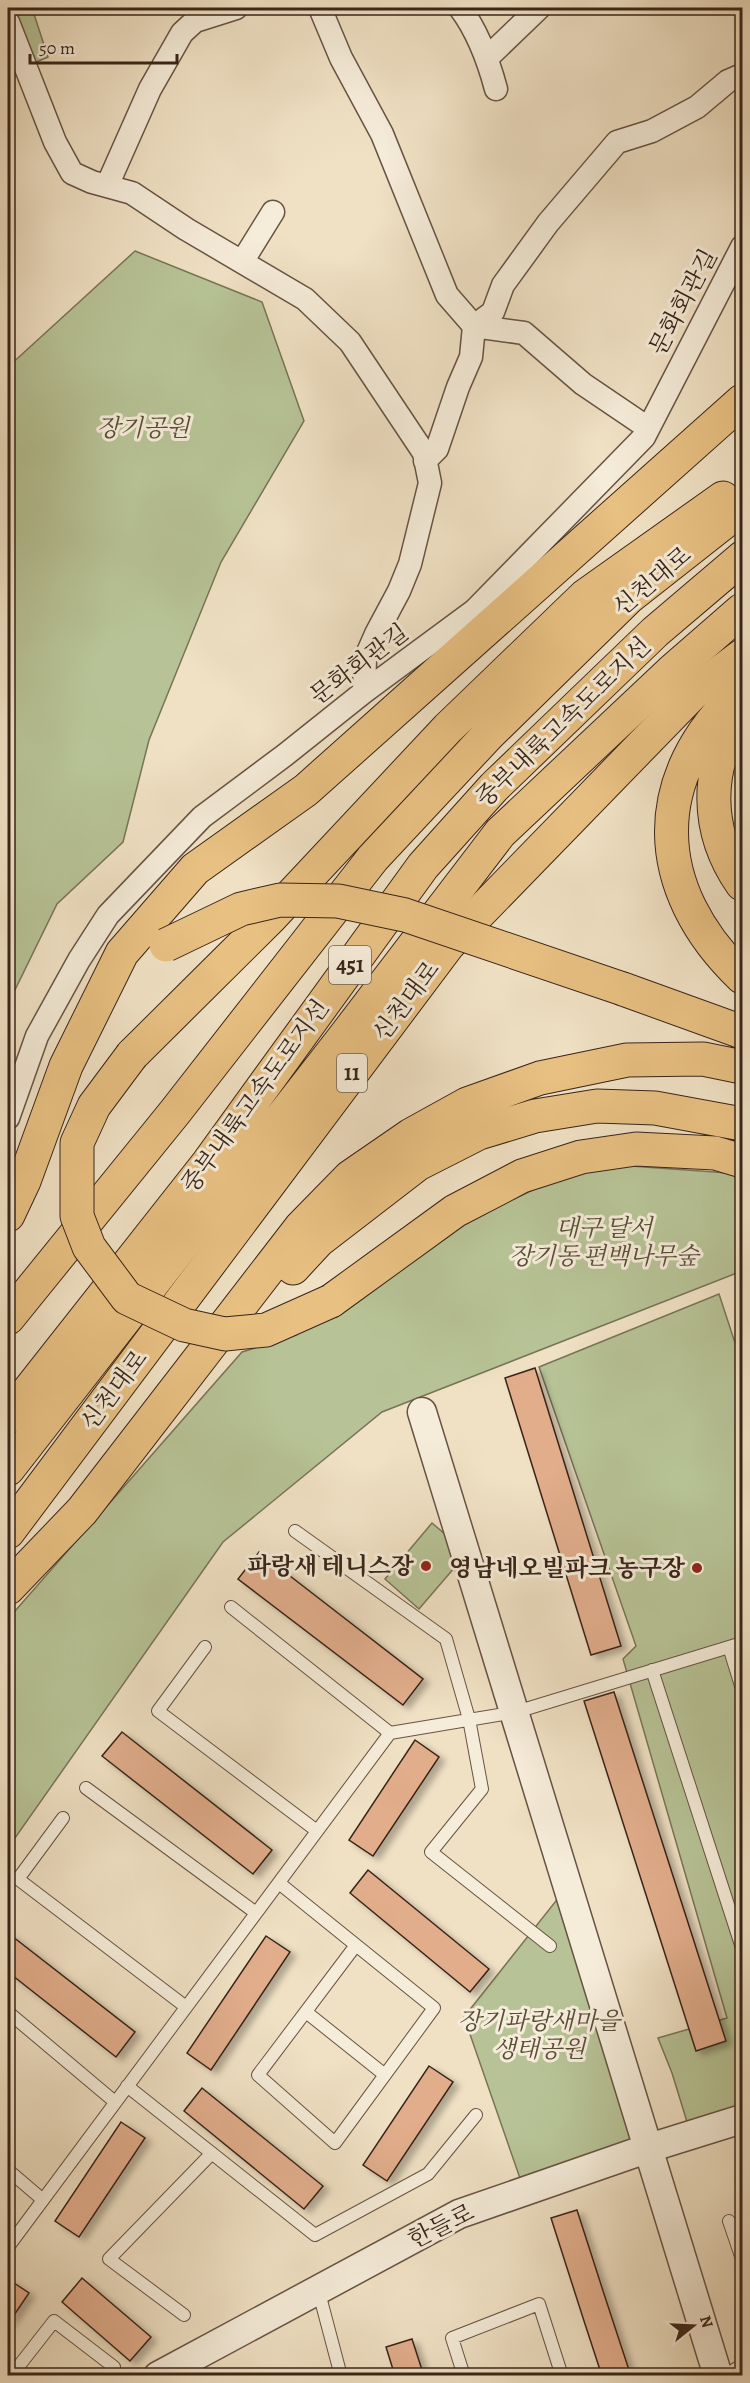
<svg xmlns="http://www.w3.org/2000/svg" width="750" height="2383" viewBox="0 0 750 2383" font-family="Alegreya,'Noto Serif KR',serif">
<style>
.green{fill:#b7c396;stroke:#787458;stroke-width:1.5}
.building{fill:#e1ad8b;stroke:#392419;stroke-width:1.5;filter:url(#shadow)}
.lines{fill:none;stroke-linecap:round;stroke-linejoin:round}
.service-casing{stroke:#675344;stroke-width:14}
.minor-casing{stroke:#675344;stroke-width:25}
.tertiary-casing{stroke:#675344;stroke-width:31}
.trunk-casing{stroke:#392419;stroke-width:35}
.motorway-casing{stroke:#392419;stroke-width:35}
.service{stroke:#f5ecd9;stroke-width:12}
.minor{stroke:#f5ecd9;stroke-width:22}
.tertiary{stroke:#f5ecd9;stroke-width:28}
.trunk{stroke:#e8c082;stroke-width:33}
.motorway{stroke:#e8c082;stroke-width:33}
.trunk-bridge-casing{stroke:#392419;stroke-width:35;stroke-linecap:butt}
.trunk-bridge{stroke:#e8c082;stroke-width:33}
.poi-dot{fill:#8f2418;stroke:#f5ecd9;stroke-width:2}
.labels{text-anchor:middle;dominant-baseline:central;stroke-width:6;stroke-linejoin:round;paint-order:stroke}
.shield{fill:#f5ecd9;stroke:#716053;stroke-width:1.5}
.shield-label{font-size:22px;font-weight:bold;fill:#392419}
.street-label{font-size:24px;fill:#392419;stroke:#f5ecd9}
.park-label{font-size:24px;font-style:italic;fill:#584c38;stroke:#f5ecd9}
.poi-label{font-size:24px;font-weight:bold;fill:#392419;stroke:#f5ecd9;text-anchor:end}
</style>
<defs>
<filter id="shadow"><feDropShadow dx="6" dy="4" stdDeviation="3" flood-color="#0004"/></filter>
</defs>
<rect width="100%" height="100%" fill="#f0e1c4"/>
<filter id="stains"><feTurbulence type="fractalNoise" baseFrequency=".00333" numOctaves="4"/><feColorMatrix values="0 0 0 0 .2 0 0 0 0 .09 0 0 0 0 .02 0 0 0 .5 -.17"/></filter>
<radialGradient id="worn" r=".72"><stop offset=".6" stop-color="#630" stop-opacity="0"/><stop offset="1" stop-color="#630" stop-opacity=".3"/></radialGradient>
<!-- green -->
<path class="green" d="M8 8H32L48 57 8 74Z
M135 251 262 302 304 421 221 562 149 740 123 842 57 904 13 994 8 1015V367Z
M589 1163 742 1174V1271L382 1412 223 1542 8 1848V1619L242 1352 296 1335 441 1234Z
M719 1294 742 1364V2107L688 2125 672 2073 658 2038 727 2018 623 1659 636 1646 539 1367Z
M432 1523 467 1553 419 1609 385 1579Z
M563 1892 638 2140 522 2184 464 2017Z"/>
<!-- building -->
<path class="building" d="M535 1368 621 1646 591 1655 505 1378Z
M259 1552 423 1679 403 1705 238 1579Z
M614 1692 726 2041 696 2051 584 1701Z
M122 1732 272 1850 253 1874 102 1756Z
M415 1740 439 1757 373 1856 349 1840Z
M368 1870 489 1969 470 1992 350 1893Z
M8 1933 135 2032 116 2057 8 1972Z
M266 1936 290 1952 211 2070 187 2053Z
M429 2066 453 2082 387 2181 363 2165Z
M202 2088 323 2186 304 2209 184 2111Z
M121 2122 145 2138 79 2237 55 2221Z
M577 2210 605 2297 631 2376H602L585 2324 551 2218Z
M82 2278 151 2337 130 2361 62 2302Z
M8 2279 29 2293 8 2324Z
M412 2339 424 2376H395L386 2347Z"/>
<g class="lines">
<!-- service casing -->
<g class="service-casing">
<path id="service" d="M295 1531 446 1639 469 1719 482 1789 431 1852 550 1946
M231 1607 390 1733
M205 1647 158 1711 317 1831
M729 1647 742 1643
M652 1670 742 1948
M86 1788 256 1913
M63 1818 18 1879 186 2007
M279 1883 434 2008 335 2143 258 2075 356 1945
M8 2012 115 2102
M306 2012 385 2075
M127 2086 315 2235 428 2174 476 2115
M8 2170 43 2200
M729 2221 742 2259
M8 2247 390 1733 516 1712 729 1647 742 1689
M318 2289 341 2376
M184 2315 109 2259 212 2153
M11 2376 54 2321 114 2367
M464 2376 452 2338 539 2304 562 2376
M724 2376 742 2365"/>
</g>
<!-- minor casing -->
<g class="minor-casing">
<path id="minor" d="M320 8 341 58 382 134 447 295 474 326 524 333 583 384 648 428
M460 8C478 32 488 59 496 89
M8 22 55 142 72 173 92 182 132 193 186 229 305 299 350 342 424 453 430 483 410 564 399 591 376 634 365 659 364 692
M487 58 539 8
M107 186 150 89 182 33 195 21 236 8
M242 262 273 212
M425 461 437 449 458 387 471 357 474 326 493 312 503 285 548 223 617 142 652 131 697 107 728 81 742 75
M8 1118 37 1036 79 960 108 915 202 817 285 755 364 692 475 610 644 437 742 247"/>
</g>
<!-- tertiary casing -->
<g class="tertiary-casing">
<path id="tertiary" d="M422 1412 718 2376
M158 2376 459 2214 649 2148 742 2119"/>
</g>
<!-- trunk casing -->
<g class="trunk-casing">
<path id="trunk" d="M742 690C646 777 650 889 742 977
M742 716C703 766 706 833 742 884
M623 989 742 1032
M132 1055 271 917 448 728 585 596 723 498
M8 1215 24 1181 66 1066 122 953 195 869 306 790 742 401
M293 1268 318 1241 418 1164 479 1133 535 1116 597 1106 655 1108 742 1124
M331 1301 455 1211 522 1176 581 1157 636 1149 715 1153 742 1161
M8 1318 175 1112 373 858 488 735 629 597 742 508
M8 1532 448 945 694 692 742 656
M8 1588 82 1511 301 1227 350 1177 411 1135 467 1104 540 1078 627 1060 703 1059 742 1067"/>
</g>
<!-- motorway casing -->
<g class="motorway-casing">
<path id="motorway" d="M8 1417 208 1163 423 866 494 787 655 632 742 558
M8 1469 342 1040 500 833 672 671 742 610"/>
</g>
<!-- service -->
<use href="#service" class="service"/>
<!-- minor -->
<use href="#minor" class="minor"/>
<!-- tertiary -->
<use href="#tertiary" class="tertiary"/>
<!-- trunk -->
<use href="#trunk" class="trunk"/>
<!-- motorway -->
<use href="#motorway" class="motorway"/>
<!-- trunk-bridge casing -->
<g class="trunk-bridge-casing">
<path id="trunk-bridge" d="M166 945 241 909 280 900 338 901 405 915 623 989
M132 1055 94 1106 77 1143V1216L89 1247 127 1298 184 1325 225 1334 266 1330 331 1301"/>
</g>
<!-- trunk-bridge -->
<use href="#trunk-bridge" class="trunk-bridge"/>
</g>
<!-- markers -->
<g class="poi-dot">
<circle cx="426" cy="1566" r="6"/>
<circle cx="697" cy="1568" r="6"/>
</g>
<g class="labels">
<!-- shield labels -->
<g class="shield">
<rect x="329" y="946" width="42" height="38" rx="4.5"/>
<rect x="337" y="1054" width="30" height="38" rx="4.5"/>
</g>
<g class="shield-label">
<text x="350" y="965">451</text>
<text x="352" y="1073">11</text>
</g>
<!-- street labels -->
<g class="street-label">
<text transform="translate(683 302) rotate(-62)">문화회관길</text>
<text transform="translate(652 581) rotate(-40)">신천대로</text>
<text transform="translate(359 664) rotate(-37)">문화회관길</text>
<text transform="translate(563 722) rotate(-44)">중부내륙고속도로지선</text>
<text transform="translate(406 1001) rotate(-53)">신천대로</text>
<text transform="translate(255 1096) rotate(-54)">중부내륙고속도로지선</text>
<text transform="translate(114 1390) rotate(-53)">신천대로</text>
<text transform="translate(441 2226) rotate(-26)">한들로</text>
</g>
<!-- park labels -->
<g class="park-label">
<text x="143" y="428">장기공원</text>
<text x="604" y="1228">대구 달서<tspan x="604" dy="28">장기동 편백나무숲</tspan></text>
<text x="539" y="2021">장기파랑새마을<tspan x="539" dy="28">생태공원</tspan></text>
</g>
<!-- poi labels -->
<g class="poi-label">
<text x="414" y="1566">파랑새 테니스장</text>
<text x="685" y="1568">영남네오빌파크 농구장</text>
</g>
</g>
<!-- margin -->
<rect width="750" height="2383" fill="none" stroke="#f0e1c4" stroke-width="30"/>
<rect x="9" y="9" width="732" height="2365" fill="none" stroke="#392419" stroke-width="3"/>
<rect x="15" y="15" width="720" height="2353" fill="none" stroke="#392419" stroke-width="1.5"/>
<!-- north arrow -->
<g transform="translate(693 2326) rotate(72)" stroke="#f5ecd9" stroke-width="4.5" paint-order="stroke">
<path d="M0-4.5L10 22L0 15L-10 22Z" fill="#392419"/>
<text y="-9" font-size="16" font-weight="bold" text-anchor="middle" fill="#392419">N</text>
</g>
<!-- scale -->
<path d="M30 54v9h147v-9" fill="none" stroke="#392419" stroke-width="3"/>
<text x="39" y="54" font-size="18" fill="#392419" stroke="#f5ecd9" stroke-width="4.5" paint-order="stroke">50 m</text>
<rect width="100%" height="100%" filter="url(#stains)"/>
<rect width="100%" height="100%" fill="url(#worn)"/>
</svg>
